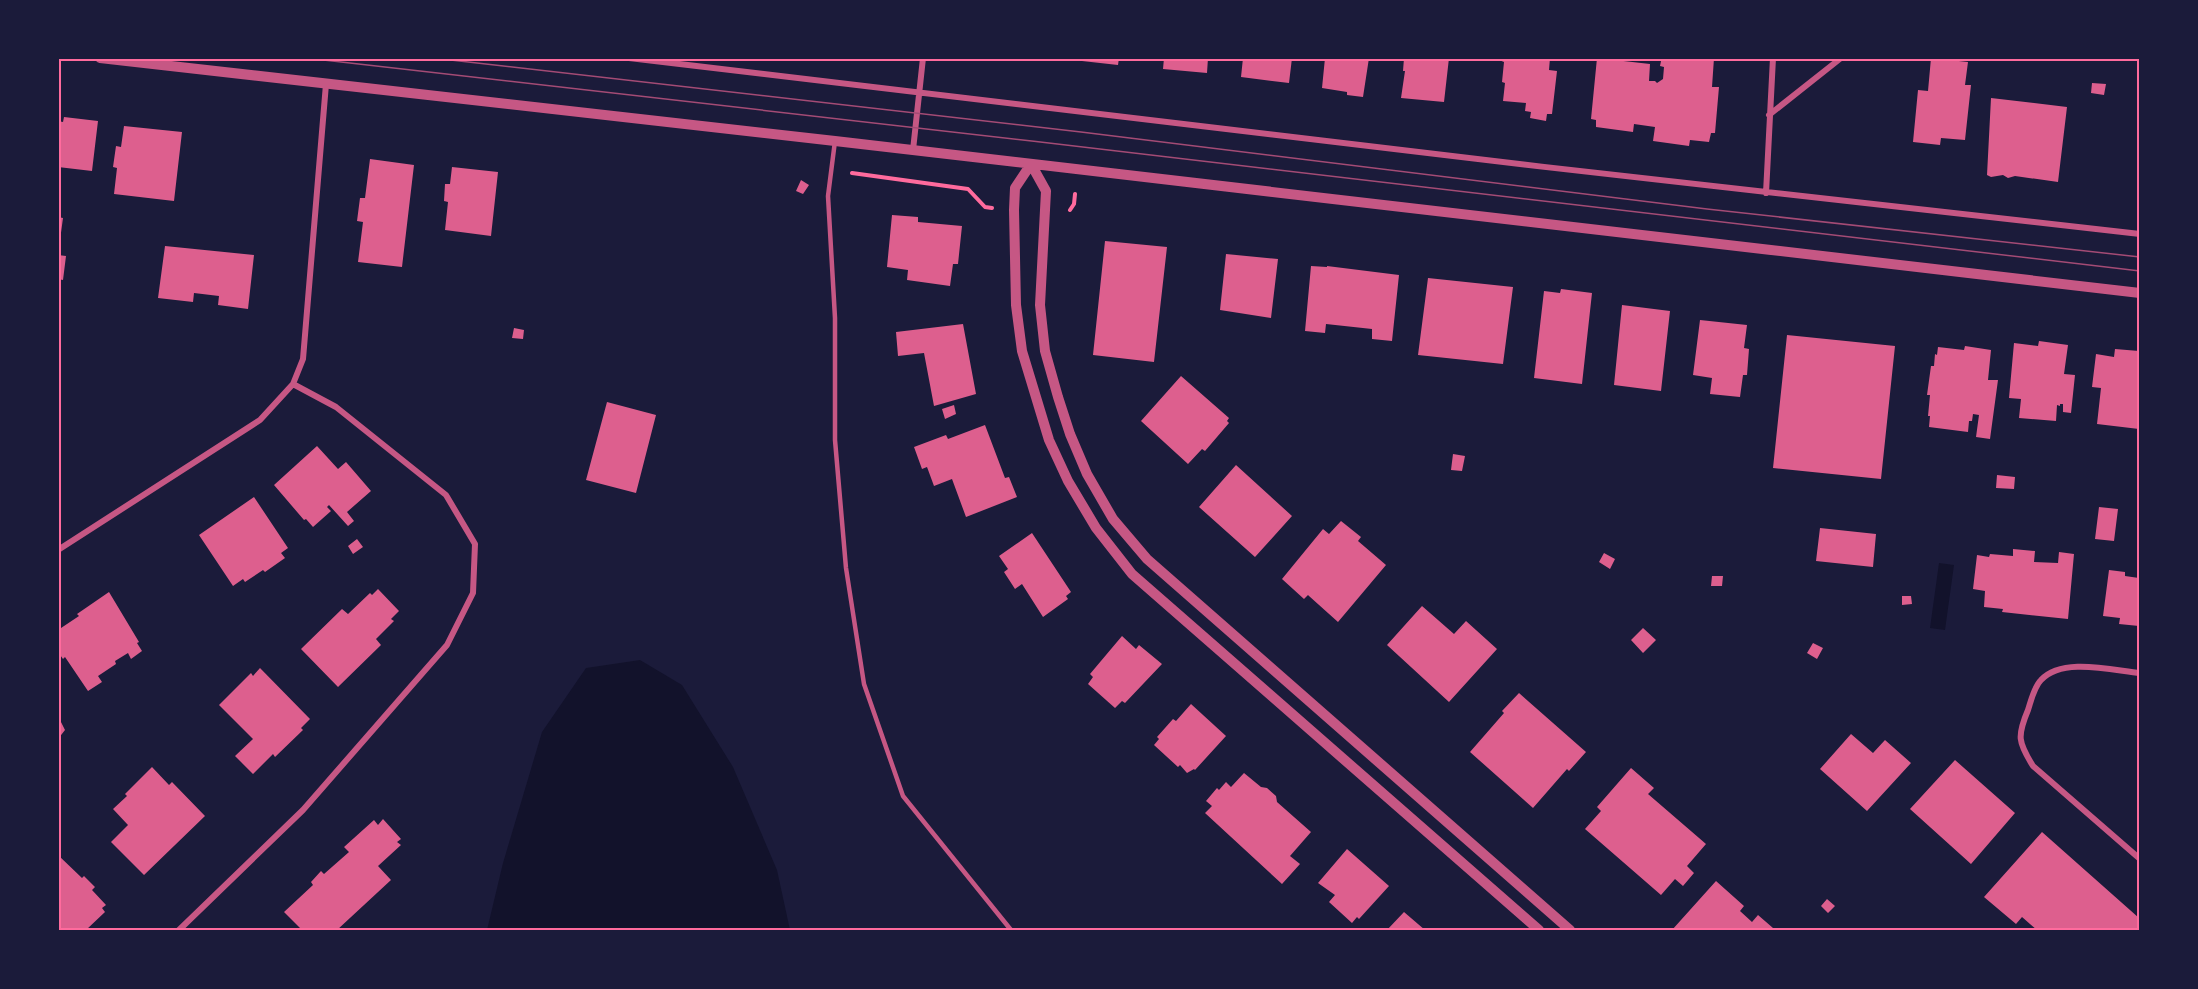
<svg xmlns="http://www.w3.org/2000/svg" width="2198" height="989" viewBox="0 0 2198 989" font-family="'Golos Text',sans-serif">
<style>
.water{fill:#12122b}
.building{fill:#dd5f8e}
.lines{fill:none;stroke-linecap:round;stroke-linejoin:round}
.path{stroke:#ff6b9d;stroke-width:4}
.service{stroke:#c65784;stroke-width:4.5}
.minor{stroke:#c65784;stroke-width:6}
.tertiary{stroke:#c65784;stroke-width:10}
.tram{stroke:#a44b75;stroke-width:1.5}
.neatline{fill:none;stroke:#ff6b9d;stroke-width:2}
</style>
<rect width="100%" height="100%" fill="#1b1b3a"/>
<!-- water -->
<path class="water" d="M1939 563 1954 565 1945 630 1930 628Z
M640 660 682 685 733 767 777 870 790 930H487L503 863 542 732 586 668Z"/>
<!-- building -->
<path class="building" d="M1073 58H1119L1118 65 1073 60Z
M1164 58H1208L1207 73 1163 69Z
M1243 58H1292L1289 83 1241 77Z
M1325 58H1369L1363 97 1347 95V92L1322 88Z
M1404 58H1449L1444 102 1401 98 1405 71H1403Z
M1494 58H1550L1549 70 1557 71 1552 114H1547L1546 121 1530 118 1531 112 1525 111 1526 103 1503 101 1505 83 1502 82 1504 62Z
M1597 58 1650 64 1649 81H1655L1657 83 1663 79 1664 67 1660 66 1661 61 1650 60V58H1714L1712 87H1719L1715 133H1711L1709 142 1690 140 1689 146 1653 141 1655 127 1634 124 1633 132 1596 127V120L1591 119Z
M1931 58 1968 62 1965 85H1971L1965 140 1941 138 1940 145 1913 142 1918 90 1928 91Z
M2092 83 2106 84 2104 95 2091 93Z
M1991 98 2067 107 2058 182 2015 176 2008 178 2003 175 1991 177 1987 175Z
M64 117 98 121 92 171 58 167V121L63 122Z
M124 126 182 132 174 201 114 194 117 168 113 167 116 146 121 147Z
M370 159 414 165 402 267 358 262 363 222 357 221 360 198H365Z
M452 167 498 172 491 236 445 230 448 202 444 201 445 184H450Z
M801 180 809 185 803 194 796 191Z
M892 215 918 217V222L962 226 958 264H953L950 286 907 280 908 270 887 267Z
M58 217 63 218 60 240 58 239Z
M1105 241 1167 247 1154 362 1093 355Z
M165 246 254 255 248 309 218 305 219 296 194 293 193 302 158 298Z
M1226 254 1278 259 1271 318 1220 310Z
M58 255 66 256 63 280 58 279Z
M1311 266 1327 267V266L1399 275 1392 341 1372 339V329L1326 324 1325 333 1305 331Z
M1428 278 1513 287 1503 364 1418 355Z
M1561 289 1592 293 1582 384 1534 378 1544 291 1560 293Z
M1622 305 1670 311 1661 391 1614 385Z
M1700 320 1747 325 1744 348 1749 349 1747 375H1743L1740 397 1710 394 1712 378 1693 375Z
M963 324 976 394 934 406 924 353 898 356 896 332Z
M514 328 524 330 523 339 512 338Z
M1787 335 1895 346 1881 479 1773 468Z
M2039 341 2068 345 2064 374 2075 375 2071 413 2063 412V404H2060V406L2057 405 2056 421 2019 418 2021 399 2009 398 2014 343 2038 346Z
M1965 346 1991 350 1988 380H1998L1990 439 1976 437 1979 415 1973 414 1972 421H1969L1968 432 1929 427 1930 416H1928L1930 395H1927L1931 366H1934L1935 354 1937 355 1938 347 1964 350Z
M2115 349 2139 351V429L2097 424 2101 388 2092 387 2096 354 2114 357Z
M1181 376 1229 418 1227 421 1229 423 1205 451 1202 449 1188 464 1141 421Z
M607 402 656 415 636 493 586 480Z
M954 405 956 414 945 419 942 409Z
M985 425 1005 478 1009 477 1017 497 966 517 952 479 934 486 927 467 922 469 914 447 946 435 948 439Z
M317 446 338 469 346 462 371 491 347 512 354 521 348 526 329 505 327 507 331 511 313 527 306 519 304 520 274 485Z
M1453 454 1465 456 1462 471 1451 470Z
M1236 465 1292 516 1255 557 1199 507Z
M1997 475 2015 477 2014 489 1996 488Z
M254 497 288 548 281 553 285 558 265 572 263 570 245 582 243 579 233 586 199 535Z
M2099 507 2118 509 2114 541 2095 539Z
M1341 521 1361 537 1358 541 1386 565 1338 622 1309 596 1308 595 1304 599 1282 579 1323 529 1329 534Z
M1820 528 1876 534 1873 567 1816 561Z
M1032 533 1071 592 1066 596 1068 599 1043 617 1022 584 1015 589 1004 572 1008 569 999 556Z
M357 539 363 547 353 554 348 546Z
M2013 549 2035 551 2034 562 2058 563 2059 552 2074 554 2068 619 2002 612 2003 609 1984 607 1985 591 1973 589 1977 555 1989 557 1990 554 2013 556Z
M1604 553 1615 559 1610 569 1599 562Z
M2109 570 2125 572V576L2139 578V626L2119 624 2120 618 2103 616Z
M1712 576H1723L1722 586H1711Z
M378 589 399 611 391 619 394 621 376 639 381 645 338 687 301 649 342 609 348 614 370 593 372 595Z
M109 592 139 642 137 643 142 651 131 659 128 653 115 661 116 664 98 676 102 682 88 691 65 657 63 659 58 652V630L79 616 77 614Z
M1902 596H1911L1912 604 1902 605Z
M1422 606 1454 634 1466 621 1497 649 1449 702 1387 645Z
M1643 628 1656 640 1643 653 1631 640Z
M1122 636 1136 649 1139 645 1162 664 1125 703 1122 701 1115 708 1088 684 1093 677 1090 674Z
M1813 643 1823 648 1817 659 1807 653Z
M260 668 310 719 301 728 303 730 275 757 273 754 253 774 235 756 253 739 219 705 251 673 253 676Z
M1519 693 1586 752 1569 771 1567 769 1533 808 1470 752 1504 713 1502 711Z
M1191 704 1226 736 1195 770 1194 769 1187 773 1180 765 1178 767 1154 745 1159 739 1157 737 1173 719 1176 721Z
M58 716 65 730 58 739Z
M1851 734 1873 753 1885 740 1911 763 1867 811 1820 769Z
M1955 760 2015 813 1971 864 1910 809Z
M152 767 169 785 172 782 205 816 144 875 111 842 128 825 113 809 127 796 125 794Z
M1631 768 1654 788 1648 794 1706 844 1687 866 1694 873 1683 886 1675 879 1661 895 1585 829 1601 811 1597 807Z
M1244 773 1261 787 1267 788 1276 796 1277 802 1311 832 1290 856 1300 864 1282 884 1205 813 1212 806 1206 801 1217 788 1219 790 1226 782 1231 787Z
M383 819 401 839 397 842 401 845 378 866 391 880 337 930H302L284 912 313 885 311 882 321 871 324 874 349 852 344 847 374 820 378 825Z
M2042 832 2139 918V930H2037L2022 917 2016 924 1984 897Z
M1347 849 1389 886 1359 919 1357 917 1352 923 1329 902 1335 895 1318 883Z
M58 855 82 878 84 876 95 887 92 890 106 905 102 908 105 912 86 930H58Z
M1716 881 1744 906 1740 911 1752 922 1758 915 1773 928 1770 930H1672Z
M1827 899 1835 906 1828 913 1821 906Z
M1404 912 1425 930H1387Z"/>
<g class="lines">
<!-- path -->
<path class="path" d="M852 173 968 189 985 207 992 208
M1070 210 1074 204 1075 194"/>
<!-- service -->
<path class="service" d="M835 141 828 196 835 318V440L846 568 864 684 903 796 1011 930"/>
<!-- minor -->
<path class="minor" d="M629 58C1132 119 1636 179 2140 234
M1769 115 1841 58
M913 150 923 58
M1766 193 1773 58
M58 550 260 420 293 384 303 359 326 84
M2140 673C2111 670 2062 657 2041 680 2034 687 2031 701 2028 710 2017 736 2018 742 2033 766L2140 859
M179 930 303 810 447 645 473 593 475 544 446 495 336 407 293 384"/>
<!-- tertiary -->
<path class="tertiary" d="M100 58 835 141 2140 293
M1539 930 1132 574 1096 528 1068 481 1049 440 1022 351 1016 305 1014 210 1015 188 1031 164 1046 191 1040 305 1045 351 1058 397 1070 434 1087 474 1113 519 1147 559 1570 930"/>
<!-- tram -->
<path class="tram" d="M306 58C918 124 1528 203 2140 271
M433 58 1081 132 1707 209 2140 257"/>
</g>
<!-- border -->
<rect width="2198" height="989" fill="none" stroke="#1b1b3a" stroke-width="120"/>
<rect x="60" y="60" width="2078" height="869" class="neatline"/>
</svg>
